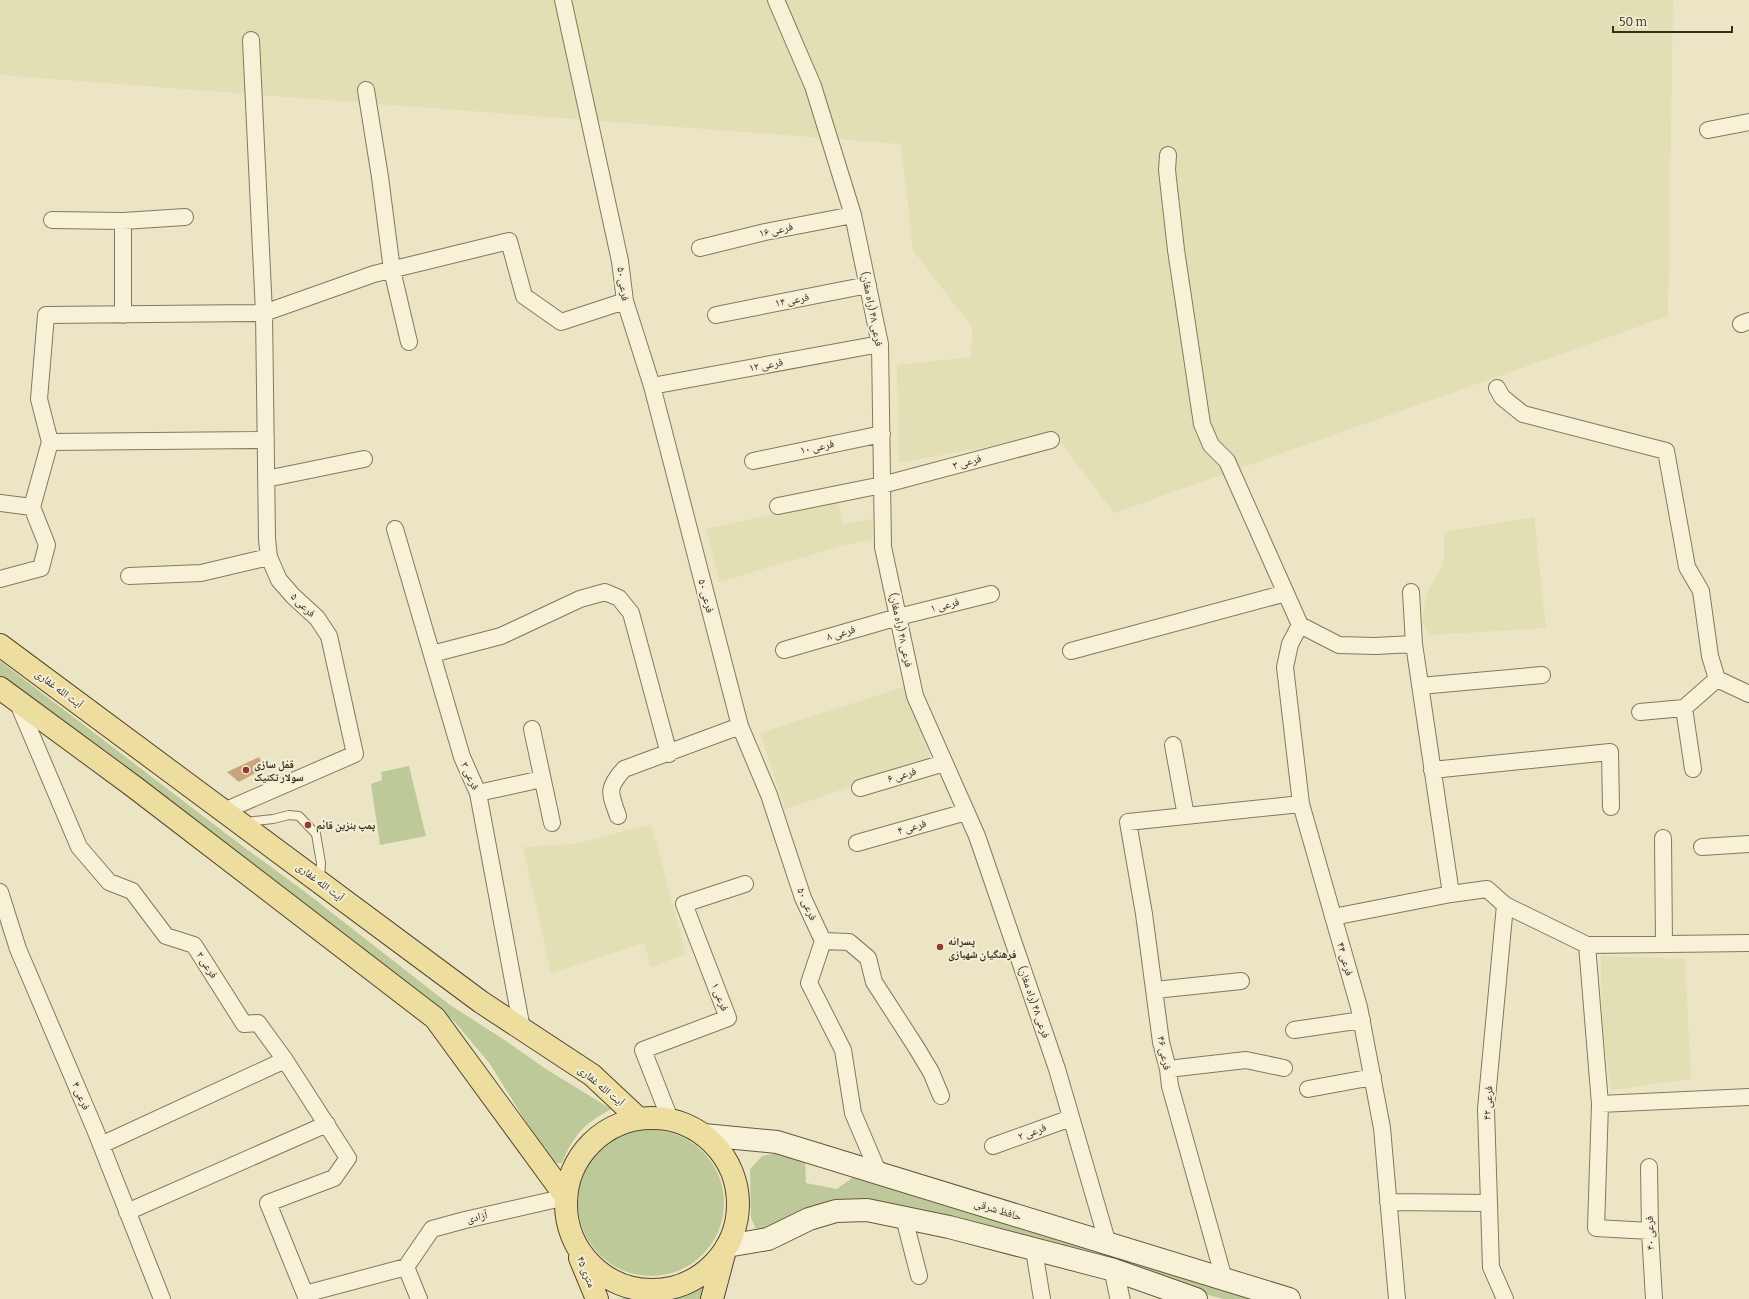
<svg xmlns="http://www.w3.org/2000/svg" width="1749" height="1299" viewBox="0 0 1749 1299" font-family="Bitter,'Noto Naskh Arabic',serif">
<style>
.farmland{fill:#e1dfb3}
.green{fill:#bec999}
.building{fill:#c8a57d}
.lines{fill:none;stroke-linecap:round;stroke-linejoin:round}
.service-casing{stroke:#86775c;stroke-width:10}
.minor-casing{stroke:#86775c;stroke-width:18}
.tertiary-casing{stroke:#86775c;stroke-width:21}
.secondary-casing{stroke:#67583f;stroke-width:24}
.primary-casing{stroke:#544530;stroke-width:24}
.service{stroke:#f7f1d8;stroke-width:8}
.minor{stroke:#f7f1d8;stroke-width:16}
.tertiary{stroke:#f7f1d8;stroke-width:19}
.secondary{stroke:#f7f1d8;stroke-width:22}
.primary{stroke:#edde9f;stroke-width:22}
.poi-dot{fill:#913a2f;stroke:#f3eed4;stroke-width:1.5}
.labels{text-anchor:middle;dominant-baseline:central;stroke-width:4;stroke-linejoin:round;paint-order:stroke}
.street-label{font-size:11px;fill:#362d1f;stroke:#f3eed4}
.poi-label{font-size:11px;font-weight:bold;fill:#362d1f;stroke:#f3eed4;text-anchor:start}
</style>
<rect width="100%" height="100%" fill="#ece5c5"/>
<!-- farmland -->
<path class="farmland" d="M0 0H1673L1668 316 1114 513 1054 434 899 463 897 365 971 357 972 327 913 250 901 144 0 75Z
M838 500 842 524 873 519 872 540 845 545 719 582 706 529Z
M1534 517 1546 628 1430 635 1422 622 1428 590 1444 564V532Z
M904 687 931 759 785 809 760 733Z
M651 824 686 954 651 967 644 943 551 973 523 847 575 844Z
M1601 956 1685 959 1691 1079 1611 1090 1602 1024Z"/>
<!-- green -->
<path class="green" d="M0 661 237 842 304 891 450 1005 503 1039 546 1069 611 1109C584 1124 574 1134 562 1163H554L524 1119 490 1064 454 1021 0 677Z
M409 766 426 836 380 845 371 784 382 780 381 772Z
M578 1203a73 73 0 1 1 146 0a73 73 0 1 1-146 0Z
M782 1152 805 1161 806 1183 837 1189 856 1175 1265 1299H1223L872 1201 770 1227 756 1229 751 1218 750 1169 762 1156Z
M708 1285 704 1299H617Z"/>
<!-- building -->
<path class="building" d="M259 757 265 768 239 782 227 772Z"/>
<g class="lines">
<!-- service casing -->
<g class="service-casing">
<path id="service" d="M246 822 273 819 289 815 299 816 316 834 321 863 320 879"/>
</g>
<!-- minor casing -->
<g class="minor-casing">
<path id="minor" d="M563 0 620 261 625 301 652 386 740 726 769 795 803 898 823 941 809 983 843 1050 853 1113 879 1174
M776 0 813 86 853 215 880 344 883 547 915 696 977 836 1057 1069 1108 1244
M366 90 380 177 392 270 409 342
M1708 130 1749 122
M1168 155 1167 170 1176 250 1202 424 1211 445 1227 461 1300 625 1339 645 1375 646 1414 644
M52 220 123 221 185 217
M700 248 765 232 853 215
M123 315V221
M716 315 868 285
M1741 324 1749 321
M652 386 880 344
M1497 388 1502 397 1523 414 1666 451 1687 567 1701 591 1710 656 1717 679 1749 694
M50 442 266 440
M753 461 882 434
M266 479 364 459
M0 503 32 507 50 442 39 399 46 315 264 313 374 274 509 241 524 296 561 322 625 301
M778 506 882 485 1051 440
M395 529 462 757 478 793 522 1029
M129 576 201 573 269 557
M0 579 41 568 47 545 32 507
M1411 592 1414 644 1451 894
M1300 625 1290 644 1285 667 1301 804 1359 1007 1382 1128 1397 1299
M784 650 898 617 991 594
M1071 651 1286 593
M432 654 501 636 580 599 605 592 619 598 631 613 669 754
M1420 686 1542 675
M17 701 79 847 109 882 132 891 166 936 194 945 244 1024 258 1023 285 1060 348 1158 334 1178 268 1203 307 1299
M1684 708 1693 769
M1640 712 1684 708 1717 679
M532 729 552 823
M1173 745 1186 816
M1432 770 1610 752 1611 807
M860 788 944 763
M478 793 542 779
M224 811 355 754 329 636 317 618 293 596 279 580 269 557 267 539 264 313 251 40
M618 816C610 793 606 789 624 769L740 726
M1663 838 1664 944
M857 843 966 812
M1702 847 1749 844
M0 892 18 949 94 1127 162 1299
M1333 917 1451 894 1487 889 1505 905 1587 945 1749 943
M823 941 849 942 868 958 874 982 916 1047 931 1072 941 1096
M1587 945 1600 1104 1596 1228 1650 1231
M1155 990 1241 981
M1294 1030 1362 1020
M1168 1069 1246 1060 1284 1068
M1308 1089 1373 1077
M1600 1104 1749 1097
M670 1119 643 1050 728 1018 684 904 745 884
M101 1145 285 1060
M993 1146 1071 1118
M1649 1167 1650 1231 1654 1299
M1388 1202 1489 1203
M127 1212 327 1124
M904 1218 919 1276
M1034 1250 1042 1299
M406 1267 432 1229 465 1220 566 1197
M406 1267 419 1299
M1224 1279 1170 1086 1168 1069 1161 1042 1144 914 1128 822 1301 804
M305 1294 406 1267
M1505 1299 1491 1267 1486 1109 1505 905"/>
</g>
<!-- tertiary casing -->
<g class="tertiary-casing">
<path id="tertiary" d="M1114 1270 1120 1299"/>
</g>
<!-- secondary casing -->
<g class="secondary-casing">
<path id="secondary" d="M704 1135 777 1142 1289 1299
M727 1246 768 1239 809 1219 836 1211 867 1210 949 1227 1114 1270 1196 1299"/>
</g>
<!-- primary casing -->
<g class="primary-casing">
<path id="primary" d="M0 645 481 1002 592 1075 639 1119
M0 688 133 786 435 1018 566 1197
M566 1204a86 86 0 1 1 172 0a86 86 0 1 1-172 0Z
M580 1258 597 1299
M712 1299 724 1254"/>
</g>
<!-- service -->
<use href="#service" class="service"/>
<!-- minor -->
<use href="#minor" class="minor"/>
<!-- tertiary -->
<use href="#tertiary" class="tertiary"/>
<!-- secondary -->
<use href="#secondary" class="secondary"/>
<!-- primary -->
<use href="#primary" class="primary"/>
</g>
<!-- markers -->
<g class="poi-dot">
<circle cx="246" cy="770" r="4"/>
<circle cx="308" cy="825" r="4"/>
<circle cx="940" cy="947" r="4"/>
</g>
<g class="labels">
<!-- street labels -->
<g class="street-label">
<text transform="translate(776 230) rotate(-12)">فرعی ۱۶</text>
<text transform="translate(623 284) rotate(82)">فرعی ۵۰</text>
<text transform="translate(792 300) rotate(-11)">فرعی ۱۴</text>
<text transform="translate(872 309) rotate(79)">فرعی ۴۸ (راه مغان)</text>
<text transform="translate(766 365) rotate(-10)">فرعی ۱۲</text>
<text transform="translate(817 447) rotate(-12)">فرعی ۱۰</text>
<text transform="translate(967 462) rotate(-15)">فرعی ۳</text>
<text transform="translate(706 596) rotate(75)">فرعی ۵۰</text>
<text transform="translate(303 605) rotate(44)">فرعی ۵</text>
<text transform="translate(945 605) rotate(-14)">فرعی ۱</text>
<text transform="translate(901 630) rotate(78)">فرعی ۴۸ (راه مغان)</text>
<text transform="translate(841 633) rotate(-16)">فرعی ۸</text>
<text transform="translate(59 689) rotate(37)">آیت الله غفاری</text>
<text transform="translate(902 775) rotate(-16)">فرعی ۶</text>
<text transform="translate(470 776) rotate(66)">فرعی ۳</text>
<text transform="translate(912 827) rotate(-16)">فرعی ۴</text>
<text transform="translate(320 882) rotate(37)">آیت الله غفاری</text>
<text transform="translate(807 904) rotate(67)">فرعی ۵۰</text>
<text transform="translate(1345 959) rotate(74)">فرعی ۴۴</text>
<text transform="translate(207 965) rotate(57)">فرعی ۲</text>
<text transform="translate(720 997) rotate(69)">فرعی ۱</text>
<text transform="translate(1034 1002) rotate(71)">فرعی ۴۸ (راه مغان)</text>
<text transform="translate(1164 1053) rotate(79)">فرعی ۴۶</text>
<text transform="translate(601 1086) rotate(40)">آیت الله غفاری</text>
<text transform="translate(81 1096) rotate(67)">فرعی ۴</text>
<text transform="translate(1488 1103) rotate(-87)">فرعی ۴۲</text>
<text transform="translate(1032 1132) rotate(-20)">فرعی ۲</text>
<text transform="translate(998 1210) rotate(17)">حافظ شرقی</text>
<text transform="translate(477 1217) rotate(-13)">آزادی</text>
<text transform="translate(1650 1233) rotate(-92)">فرعی ۴۰</text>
<text transform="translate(586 1272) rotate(68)">۴۵ متری</text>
</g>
<!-- poi labels -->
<g class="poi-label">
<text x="254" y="764">قفل سازی<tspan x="254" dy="13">سولار تکنیک</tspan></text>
<text x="316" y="825">پمپ بنزین قائم</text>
<text x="948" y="941">پسرانه<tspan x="948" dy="13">فرهنگیان شهبازی</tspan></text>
</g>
</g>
<!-- scale -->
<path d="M1613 26v6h119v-6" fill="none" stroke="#362d1f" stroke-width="2"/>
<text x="1619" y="26" font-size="12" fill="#362d1f" stroke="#f3eed4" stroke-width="3" paint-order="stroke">50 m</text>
</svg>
